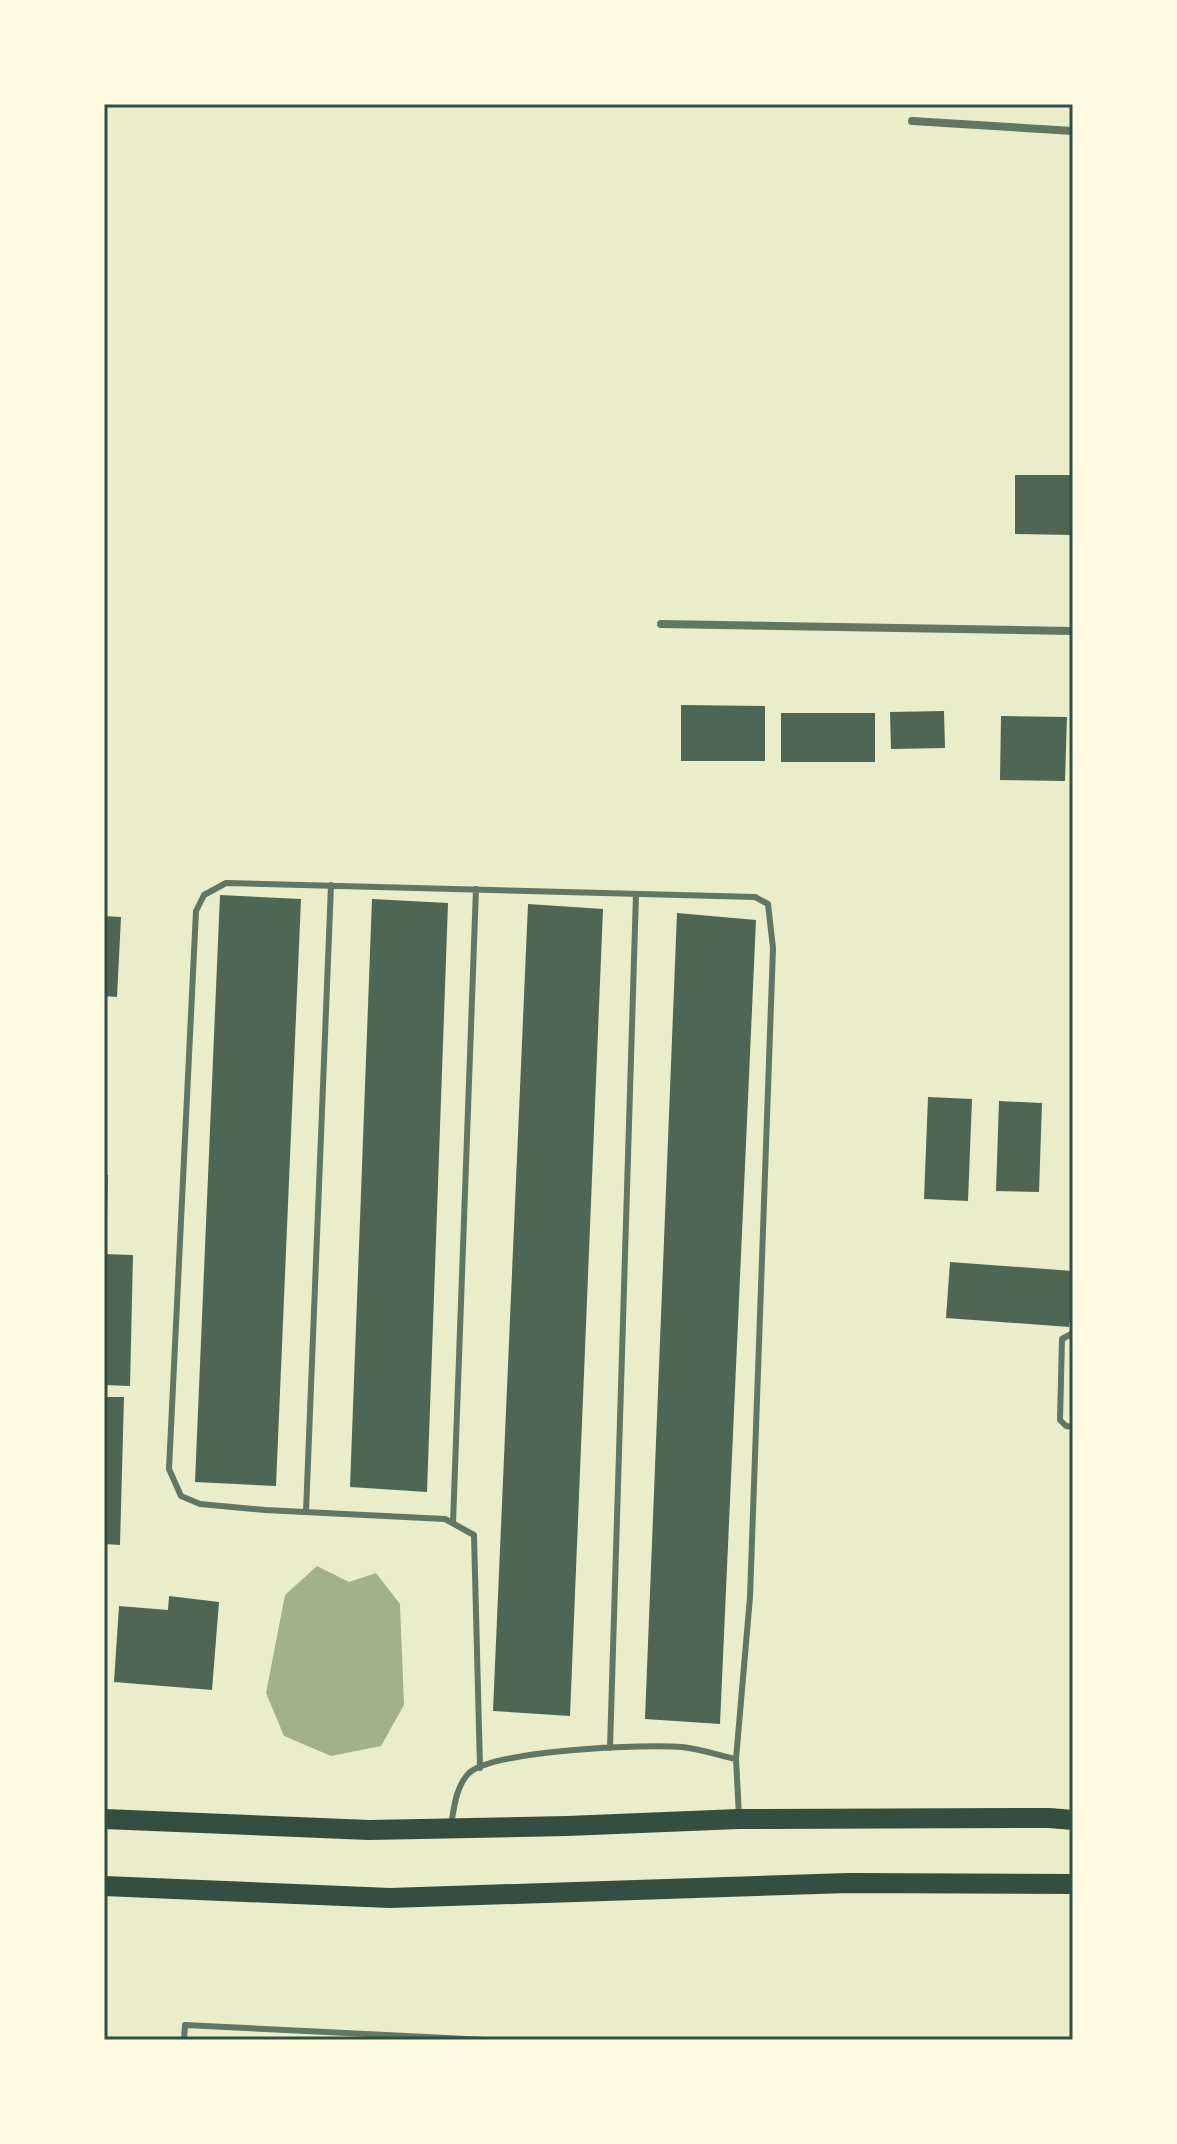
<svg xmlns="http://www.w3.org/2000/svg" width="1177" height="2144" viewBox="0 0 1177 2144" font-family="Karla,sans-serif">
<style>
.water{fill:#a3b18a}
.building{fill:#4f6655}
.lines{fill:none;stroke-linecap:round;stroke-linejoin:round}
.service{stroke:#617663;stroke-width:6}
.minor{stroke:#617663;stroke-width:8}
.primary{stroke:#344e41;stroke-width:20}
.neatline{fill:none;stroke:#344e41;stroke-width:3}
</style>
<rect width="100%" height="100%" fill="#e9edc9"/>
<!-- water -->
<path class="water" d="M317 1566 349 1582 376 1573 400 1604 404 1705 381 1746 331 1756 284 1736 266 1693 285 1595Z"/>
<!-- building -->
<path class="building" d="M1015 475H1073V535L1015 534Z
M681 705 765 706V761H681Z
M944 711 945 748 891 749 890 712Z
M781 713H875V762H781Z
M1001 716 1067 717 1065 781 1000 780Z
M220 895 301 899 276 1486 195 1482Z
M372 899 448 903 427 1492 350 1487Z
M528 904 603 909 570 1716 493 1711Z
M677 913 756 920 720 1724 645 1719Z
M104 916 121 917 117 997 104 996Z
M928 1097 972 1099 968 1201 924 1199Z
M999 1101 1042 1103 1039 1192 996 1191Z
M104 1175H108L107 1215H104Z
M104 1254 133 1255 130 1386 104 1385Z
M950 1262 1073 1271V1299L1069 1327 946 1318Z
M104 1397H124L120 1545 104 1544Z
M169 1596 219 1602 212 1690 114 1682 119 1606 168 1610Z"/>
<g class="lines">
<!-- service -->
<path class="service" d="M1073 1333 1062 1339 1060 1420 1066 1426 1073 1427
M306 1512 331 885
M453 1523 476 889
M610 1748 636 894
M480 1768 474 1535 445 1519 265 1510 200 1504 181 1496 169 1469 196 911 204 895 226 883 755 897 768 904 773 948 750 1597 736 1759
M451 1825C454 1808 456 1786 469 1773 495 1750 645 1744 682 1747 700 1749 718 1755 736 1759L739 1816
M184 2040 185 2025 487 2040"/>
<!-- minor -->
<path class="minor" d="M912 121 1073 131
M661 624 1073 631"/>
<!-- primary -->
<path class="primary" d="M104 1819 369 1830 567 1826 739 1819 1049 1818 1073 1820
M104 1886 390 1898 849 1883 1073 1884"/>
</g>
<!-- border -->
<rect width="1177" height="2144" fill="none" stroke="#fefae0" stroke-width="212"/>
<rect x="106" y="106" width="965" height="1932" class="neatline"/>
</svg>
